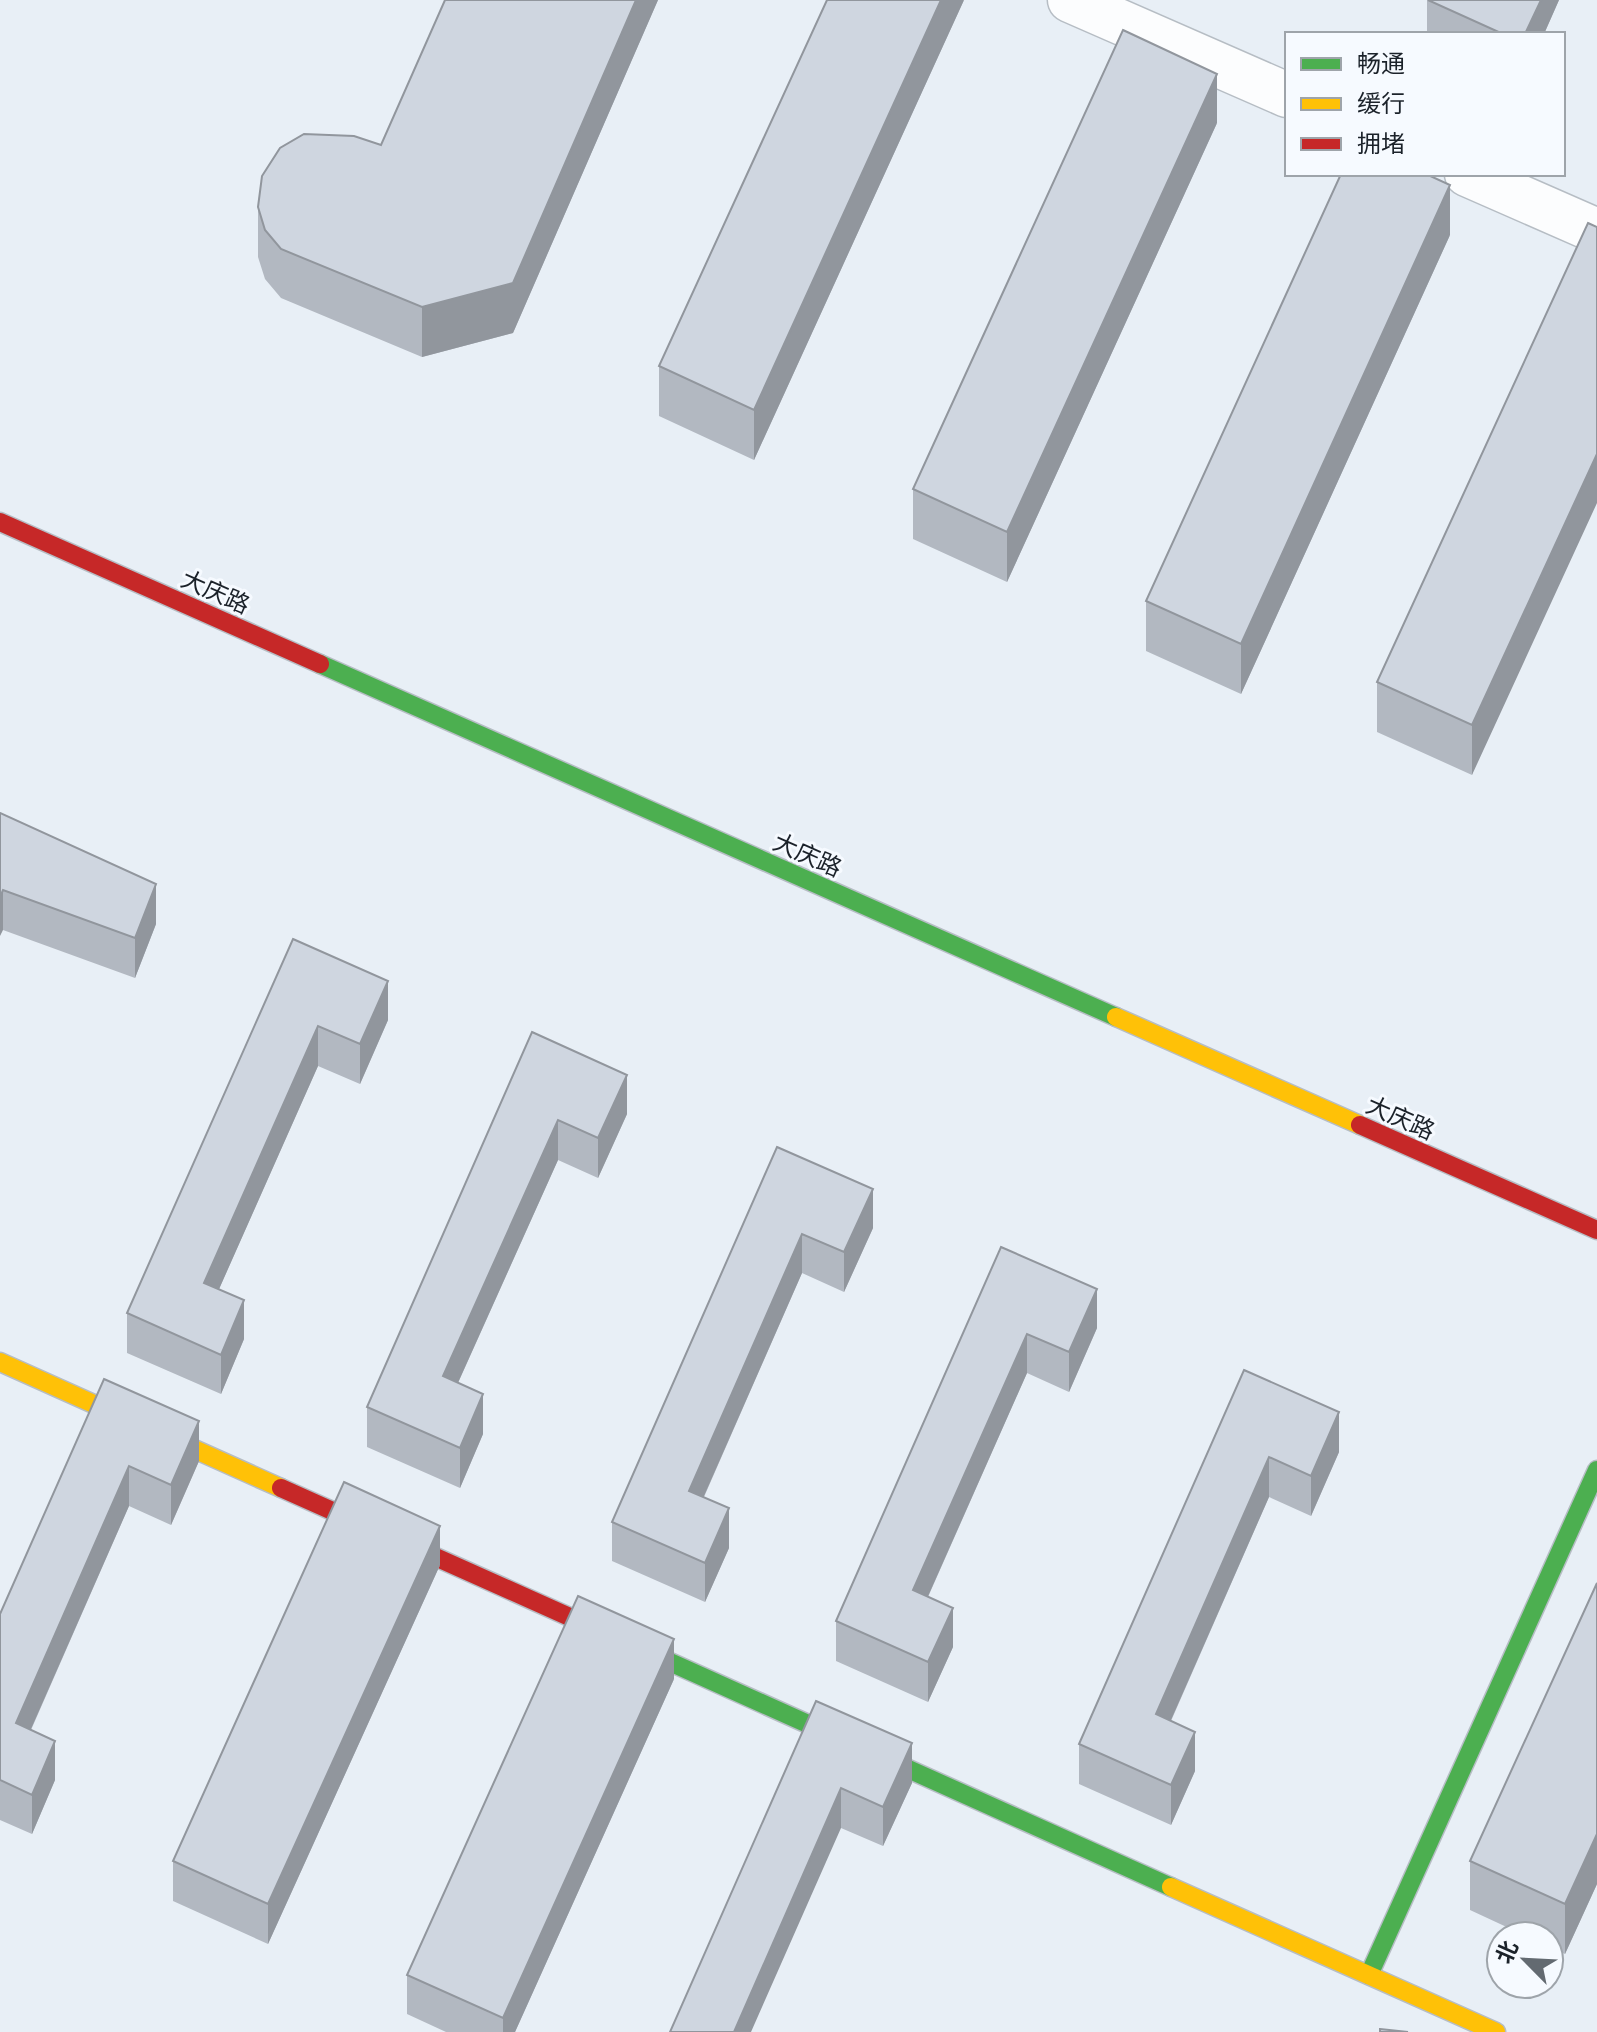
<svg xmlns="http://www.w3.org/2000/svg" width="1597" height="2032" viewBox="0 0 1597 2032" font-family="Barlow,'Noto Sans SC',sans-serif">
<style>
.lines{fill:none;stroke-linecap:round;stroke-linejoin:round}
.street-casing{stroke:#b6bdc4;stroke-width:47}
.fast-casing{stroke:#b6bdc4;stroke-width:21}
.slow-casing{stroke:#b6bdc4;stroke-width:21}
.jam-casing{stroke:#b6bdc4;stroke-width:21}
.street{stroke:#fcfdfe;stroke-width:44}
.fast{stroke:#4caf50;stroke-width:18}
.slow{stroke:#ffc107;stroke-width:18}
.jam{stroke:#c62828;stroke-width:18}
.wall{fill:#b2b8c1}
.shaded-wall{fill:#91969d}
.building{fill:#cfd6e0;stroke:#91969d;stroke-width:2}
.labels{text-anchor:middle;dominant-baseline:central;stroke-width:6;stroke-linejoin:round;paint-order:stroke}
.street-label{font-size:24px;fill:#1b222a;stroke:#f6faff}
</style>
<rect width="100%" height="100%" fill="#e8eff6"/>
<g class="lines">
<!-- street casing -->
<g class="street-casing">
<path id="street" d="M1070 0 1287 95
M1467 174 1597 231"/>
</g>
<!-- fast casing -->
<g class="fast-casing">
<path id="fast" d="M320 664 1116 1017
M583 1623 1171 1887
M1369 1975 1597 1470"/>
</g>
<!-- slow casing -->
<g class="slow-casing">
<path id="slow" d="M1116 1017 1360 1125
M0 1362 281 1488
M1171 1887 1496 2032"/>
</g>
<!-- jam casing -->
<g class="jam-casing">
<path id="jam" d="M0 522 320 664
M1360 1125 1597 1230
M281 1488 583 1623"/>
</g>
<!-- street -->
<use href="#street" class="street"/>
<!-- fast -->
<use href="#fast" class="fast"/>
<!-- slow -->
<use href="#slow" class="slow"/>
<!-- jam -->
<use href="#jam" class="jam"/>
</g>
<!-- wall -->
<path class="wall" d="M445 0H658L513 333 422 357 281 298 265 279 258 257V207L381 145Z
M964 0 754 460 659 416V366Z
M1427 0H1559L1544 34H1427Z
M1217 123 1007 582 913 539V489Z
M1588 223 1472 775 1377 732V682Z
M1450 235 1241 694 1146 651V601Z
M0 813 156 924 135 978 3 930Z
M293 939 388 1020 360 1084 318 1066 219 1289 244 1339 221 1394 127 1353V1313Z
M532 1032 627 1114 598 1178 558 1160 458 1383 483 1434 460 1488 367 1447V1407Z
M777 1147 873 1228 844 1292 802 1273 704 1497 729 1548 705 1602 612 1561V1522Z
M1001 1247 1097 1328 1069 1392 1027 1373 928 1597 953 1647 928 1702 836 1661V1621Z
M1244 1370 1339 1452 1311 1516 1269 1497 1171 1721 1195 1771 1171 1825 1079 1784V1744Z
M104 1379 199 1461 171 1525 129 1506 31 1730 55 1780 32 1834 0 1820V1614Z
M440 1565 268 1944 173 1901V1861Z
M1597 1583V1884L1565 1954 1549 1946V1936H1526L1470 1910V1861Z
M674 1679 515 2032H446L407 2014V1975Z
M816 1701 912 1783 883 1846 841 1828Z"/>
<!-- shaded-wall -->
<path class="shaded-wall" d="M636 0H658L513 333 422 357V307Z
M941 0H964L754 460V410Z
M1541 0H1559L1544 34H1525Z
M1217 74V123L1007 582V532Z
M1450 185V235L1241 694V644Z
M1597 454V503L1472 775V725Z
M156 884V924L135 978V938Z
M3 890V930L0 936V897Z
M388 981V1020L360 1084V1044Z
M318 1026V1066L204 1323V1283Z
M627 1075V1114L598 1178V1138Z
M558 1120V1160L443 1416V1376Z
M873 1189V1228L844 1292V1252Z
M802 1234V1273L689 1530V1491Z
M1097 1289V1328L1069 1392V1352Z
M244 1300V1339L221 1394V1355Z
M1027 1334V1373L913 1630V1590Z
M483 1394V1434L460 1488V1448Z
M1339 1412V1452L1311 1516V1476Z
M199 1421V1461L171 1525V1485Z
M1269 1457V1497L1156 1754V1714Z
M129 1466V1506L16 1763V1723Z
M729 1508V1548L705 1602V1563Z
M440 1526V1565L268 1944V1904Z
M953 1608V1647L928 1702V1662Z
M674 1639V1679L515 2032H503V2018Z
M1195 1732V1771L1171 1825V1785Z
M55 1741V1780L32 1834V1795Z
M912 1743V1783L883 1846V1807Z
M841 1788V1828L751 2032H734Z
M1597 1834V1884L1565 1954V1904Z"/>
<!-- building -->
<path class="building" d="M445 0H636L513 283 422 307 281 249 265 230 258 207 262 176 280 148 304 134 354 136 381 145Z
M827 0H941L754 410 659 366Z
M1428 0H1541L1525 34H1503Z
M1123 30 1217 74 1007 532 913 489Z
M1341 174H1426L1450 185 1241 644 1146 601Z
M1588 223 1597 227V454L1472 725 1377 682Z
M0 813 156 884 135 938 3 890 0 897Z
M293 939 388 981 360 1044 318 1026 204 1283 244 1300 221 1355 127 1313Z
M532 1032 627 1075 598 1138 558 1120 443 1376 483 1394 460 1448 367 1407Z
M777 1147 873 1189 844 1252 802 1234 689 1491 729 1508 705 1563 612 1522Z
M1001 1247 1097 1289 1069 1352 1027 1334 913 1590 953 1608 928 1662 836 1621Z
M1244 1370 1339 1412 1311 1476 1269 1457 1156 1714 1195 1732 1171 1785 1079 1744Z
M104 1379 199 1421 171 1485 129 1466 16 1723 55 1741 32 1795 0 1780V1614Z
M344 1482 440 1526 268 1904 173 1861Z
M1597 1583V1834L1565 1904 1470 1861Z
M578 1596 674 1639 503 2018 407 1975Z
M816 1701 912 1743 883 1807 841 1788 734 2032H670Z
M1380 2029 1408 2032H1380Z"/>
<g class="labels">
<!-- street labels -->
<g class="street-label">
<text transform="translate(216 591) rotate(24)">大庆路</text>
<text transform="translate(808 854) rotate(24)">大庆路</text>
<text transform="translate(1401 1117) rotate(24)">大庆路</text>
</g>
</g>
<!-- legend -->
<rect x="1285" y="32" width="280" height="144" fill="#f6faff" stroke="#9ea4aa" stroke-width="2"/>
<rect x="1301" y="58" width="40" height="12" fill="#4caf50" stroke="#9ea4aa" stroke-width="2"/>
<text x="1357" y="72" font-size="24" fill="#1b222a">畅通</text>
<rect x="1301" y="98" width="40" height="12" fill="#ffc107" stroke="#9ea4aa" stroke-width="2"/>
<text x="1357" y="112" font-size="24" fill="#1b222a">缓行</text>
<rect x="1301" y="138" width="40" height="12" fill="#c62828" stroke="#9ea4aa" stroke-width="2"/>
<text x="1357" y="152" font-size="24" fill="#1b222a">拥堵</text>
<!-- north arrow -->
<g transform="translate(1525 1960) rotate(294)"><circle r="38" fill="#f6faff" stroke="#9ea4aa" stroke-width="2"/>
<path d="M0-6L14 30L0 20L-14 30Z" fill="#636a71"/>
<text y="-12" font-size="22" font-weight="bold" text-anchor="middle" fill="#1b222a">北</text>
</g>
</svg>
